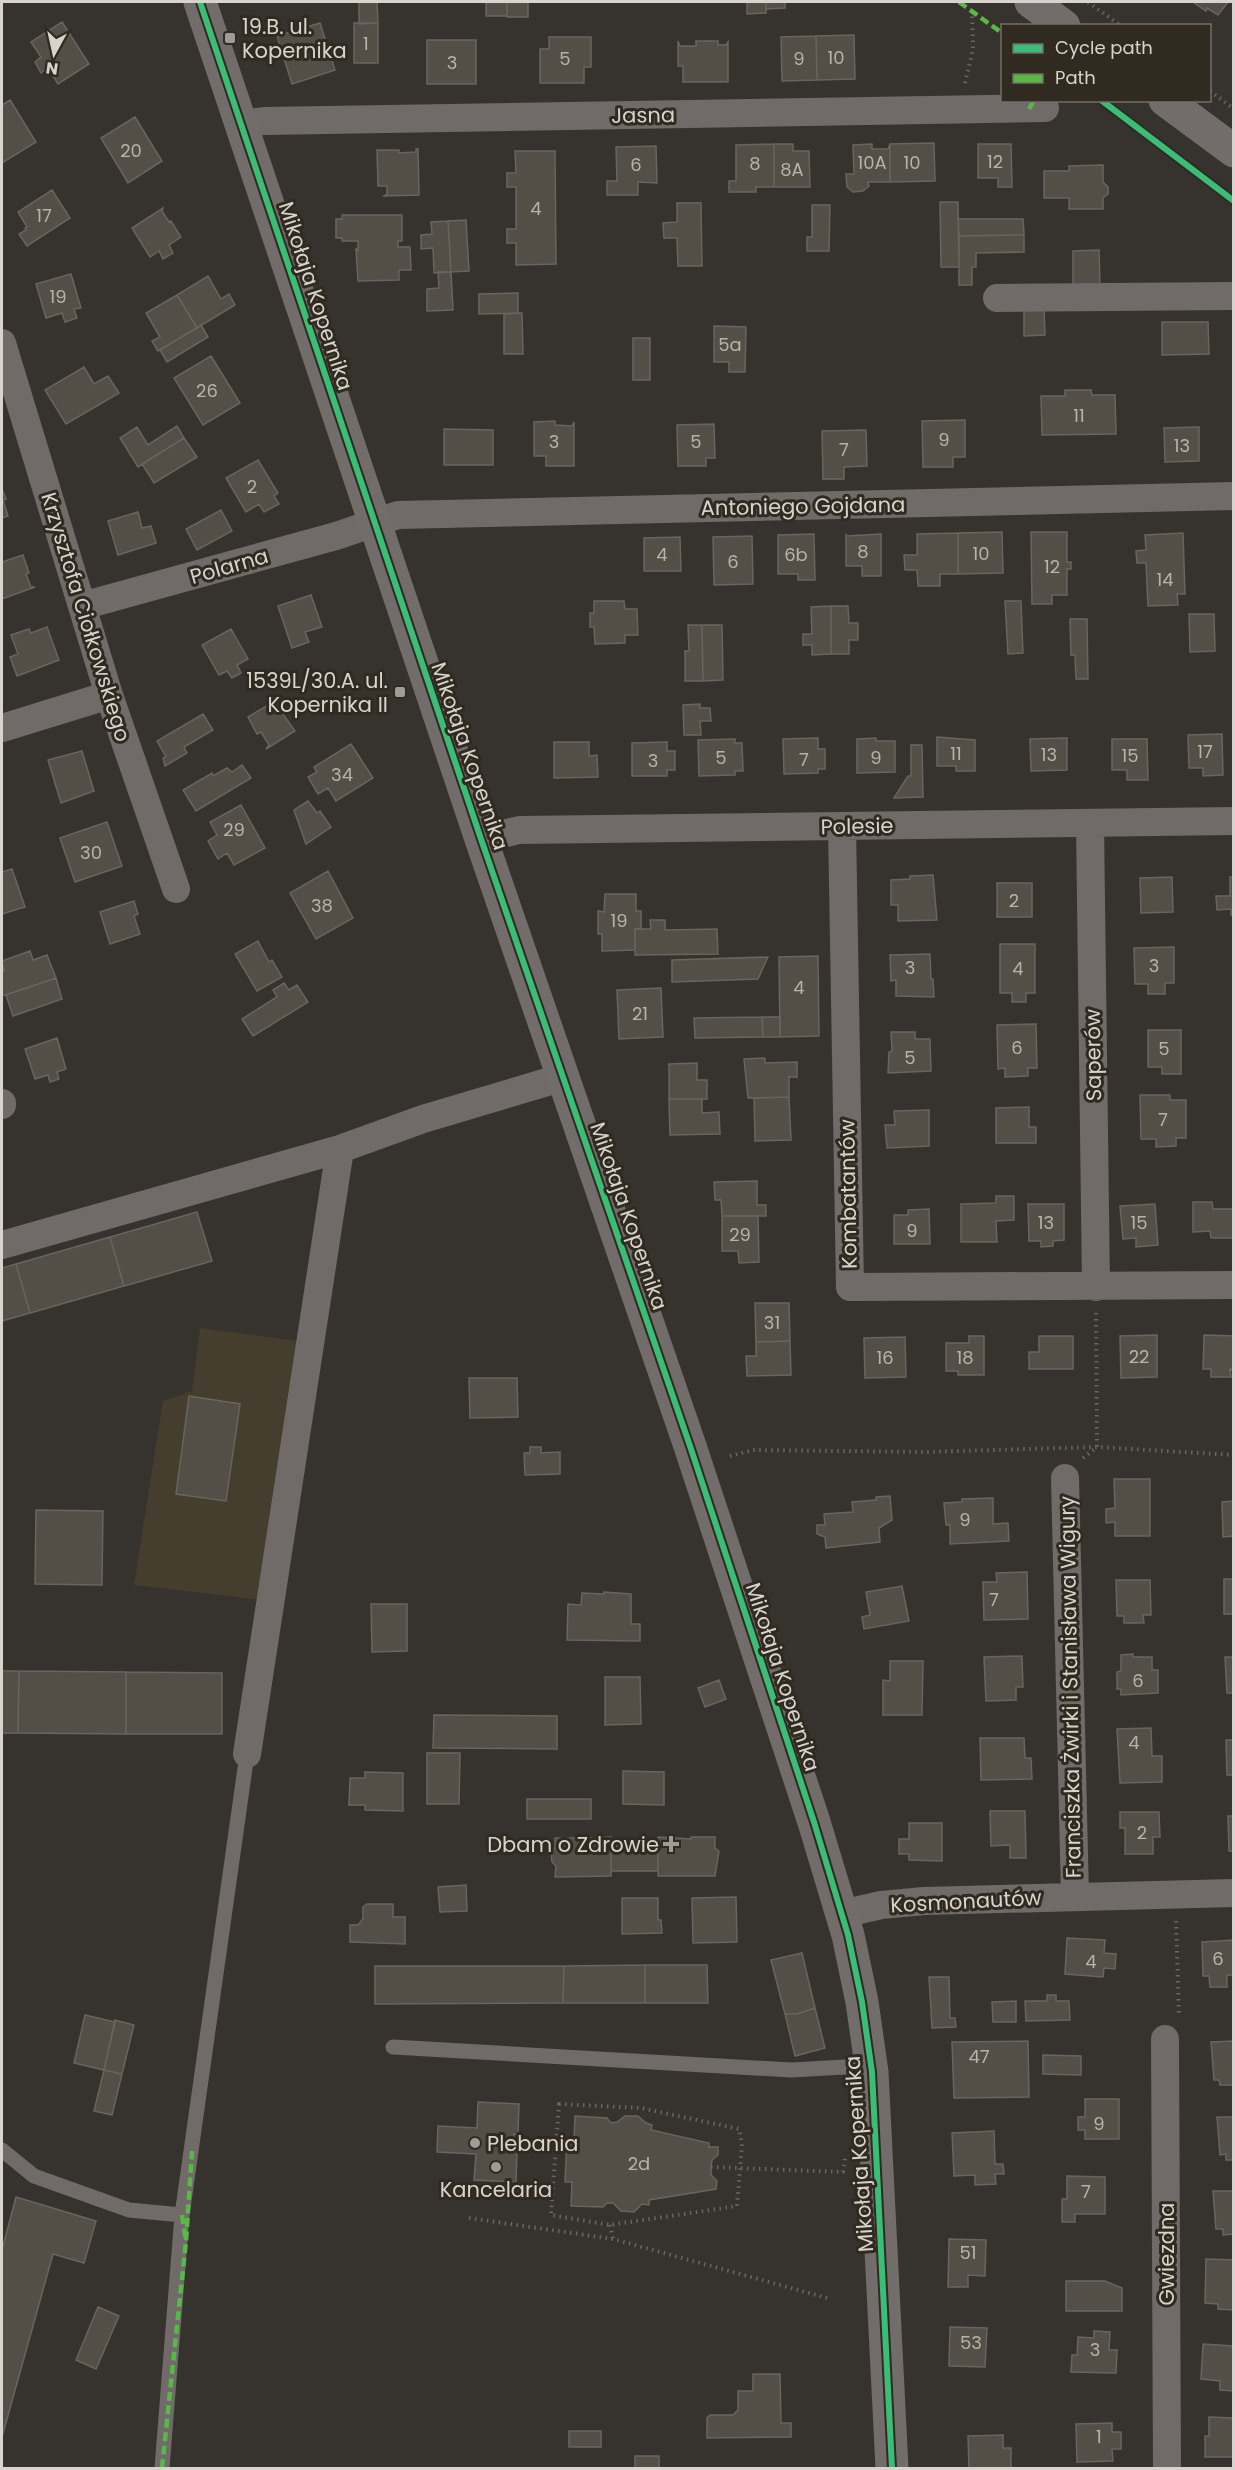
<svg xmlns="http://www.w3.org/2000/svg" width="1235" height="2470" viewBox="0 0 1235 2470" font-family="Poppins,sans-serif">
<style>
.built{fill:#453d2e}
.building{fill:#534e46;stroke:#686460;stroke-width:1.5}
.lines{fill:none;stroke-linecap:round;stroke-linejoin:round}
.path{stroke:#696563;stroke-width:4;stroke-dasharray:1.5 4.5;stroke-linecap:butt}
.lane{stroke:#706a69;stroke-width:15}
.street{stroke:#706a69;stroke-width:28}
.secondary{stroke:#726c6a;stroke-width:33}
.quiet{stroke:#58b947;stroke-width:4.5;stroke-dasharray:9 4.5;stroke-linecap:butt}
.cycleway-casing{stroke:#302a20;stroke-width:10}
.cycleway{stroke:#3abd76;stroke-width:6}
.poi-dot{fill:#9f9c95;stroke:#302a20;stroke-width:2}
.labels{text-anchor:middle;dominant-baseline:central;stroke-width:6;stroke-linejoin:round;paint-order:stroke}
.number-label{font-size:18px;fill:#b7b2ab}
.poi-label{font-size:21px;fill:#d8d4cd;stroke:#302a20;text-anchor:start}
.street-label{font-size:21px;fill:#d8d4cd;stroke:#302a20}
</style>
<rect width="100%" height="100%" fill="#36332e"/>
<!-- built -->
<path class="built" d="M200 1328 300 1341 262 1600 134 1585 163 1401 192 1391Z"/>
<!-- building -->
<path class="building" d="M359 2H377L378 23 359 24Z
M486 2H507V16H486Z
M507 2H528V17H507Z
M747 2H766V13L747 14Z
M766 2H785V8L766 9Z
M1193 2H1228L1218 15 1207 8 1206 11Z
M62 22 89 64 58 84 48 68 41 73 35 62 41 57 31 42Z
M320 23 335 70 292 84 277 36Z
M354 23H378V63H354Z
M854 35 855 79 817 80 816 36Z
M816 36 817 80 782 81 781 37Z
M549 37H591V67H584V83H540V49H549Z
M427 40H476V84H427Z
M678 41 680 46H696V41H718V45H726L728 42V82H683V66H678Z
M10 100 36 142 2 163V105Z
M135 117 162 161 128 183 101 138Z
M934 143 935 181 890 182V144Z
M774 144V187H756V192H729V181H736V145Z
M774 144H793V151H809L810 187H774Z
M872 144V149H888L890 144V182H868L869 186 863 191 853 192 847 187 846 174H854L853 145Z
M978 144H1011L1012 187H998V178H978Z
M656 146 657 183 638 182V195H607V181H617L616 147Z
M416 149H418L419 195 384 196 387 194V186H378L377 150H399V153L416 152Z
M515 151H555L556 264 516 265V243H507V229H516V187H507V173H516Z
M1103 165V182L1108 187V194L1103 198V209H1069V198H1044V171H1069V166Z
M52 190 70 218 27 246 19 234 26 230 25 228 27 227 18 212Z
M940 202H958L959 267H941Z
M677 203H701L702 266H678L677 238H664L663 223 677 222Z
M812 205H830L829 251H807V237H812Z
M163 208 162 211 169 222 171 221 181 237 169 245 173 253 163 259 159 251 150 257 132 228Z
M342 215H402V241H398V247H410L411 270H399V280L358 281 356 249 358 250V241H342V238H336V219H342Z
M958 219H1023L1024 235 959 236Z
M466 220 469 271 451 272 448 221Z
M448 221 451 272 434 273 433 248 421 249V235L432 234 431 222Z
M1024 235V252L976 253V267H972V285H959V236Z
M1099 250 1100 286H1073V251Z
M438 272H451L453 310 427 311V289L439 288Z
M71 274 81 308 74 309 77 318 65 322 62 313 46 318 36 284Z
M208 276 221 299 229 294 235 305 197 328 177 295Z
M518 293V313L479 314V294Z
M177 295 197 328 158 351 152 341 160 337 146 313Z
M1024 307H1044L1045 335 1024 336Z
M522 313 523 354H504V314Z
M1162 322H1208L1209 354 1162 355Z
M201 325 208 337 167 362 160 350Z
M714 326 746 327 745 372H729V362H714Z
M633 338H650V380H633Z
M211 356 240 403 203 425 174 378Z
M84 367 94 384 108 376 119 393 66 424 45 390Z
M1065 390H1091L1092 395H1115L1116 434 1042 435 1041 396H1065Z
M965 420V457H953V467H923L922 421Z
M555 421V425L572 426 574 422V466H546V456H534V422Z
M714 424 715 458H706V466H678L677 425Z
M177 426 184 438 138 467 120 438 137 427 148 445Z
M1199 427V461L1165 462 1164 428Z
M444 429 493 430V465H444Z
M866 430 867 466 844 467V479H823L822 431Z
M184 438 197 457 154 483 142 464Z
M258 460 278 493 274 496 279 504 264 512 259 504 246 512 226 478Z
M2 489 6 499 3 500 8 516 2 518Z
M221 510 232 531 197 550 186 529Z
M138 512 142 528 151 526 156 543 118 555 108 521Z
M1002 532 1003 573 958 574V533Z
M1031 532H1067V562H1071V569H1067V595H1052V604H1032Z
M958 533V574H940V586H918L917 570H905L904 555H917V534Z
M1183 533 1185 594H1177L1178 605 1148 606 1146 563H1137L1136 551 1146 550 1145 535Z
M814 534 815 580H798V574H778V535Z
M846 534 847 536 881 534V576H862V566H846Z
M752 536 753 584 714 585 713 537Z
M680 537 681 571H644V538Z
M23 555 29 573 26 574 31 587H35L2 599V562Z
M311 595 322 627 305 632 309 642 292 648 278 606Z
M594 601H624L625 609H637L638 635H625V643L595 644 594 627H590V613H594Z
M1005 601H1021L1023 653 1008 654Z
M831 606V654L812 655V645H803V634H812L811 607Z
M831 606H848L849 623H858V640H849V654H831Z
M1189 614H1214L1215 651 1190 652Z
M1070 619H1087L1088 679H1076L1075 655H1071Z
M688 625H702L703 681H685V651H689Z
M702 625H722L723 680 703 681Z
M47 627 59 660 17 676 10 657 18 654 11 635 29 629 31 633Z
M231 629 248 659 237 665 241 673 232 678 227 671 219 675 202 645Z
M277 700 275 703 295 731 266 749 269 745 261 732 257 734 248 717Z
M700 704V708H710L711 721H700L701 735H684L683 705Z
M203 714 213 730 184 747 187 753 165 766 163 758 166 757 157 741Z
M1222 734 1223 775 1203 776V768H1189L1188 735Z
M937 737 975 740V771H956V766H937Z
M818 738V749H825V769H818V773L784 774 783 739Z
M876 738V741H895V772L857 773V739Z
M1067 738V770L1031 771 1030 739Z
M735 739V743H742L743 771H735V775L699 776 698 740Z
M1112 739H1147L1148 780H1127V770H1112Z
M554 742H589V756L597 755 598 777 554 778Z
M667 742V751H675V770H667V776H632V743Z
M351 744 373 778 336 801 328 788 318 794 308 777 317 772 314 767Z
M911 745H922L923 797 894 798 908 776H911Z
M82 751 94 791 61 803 48 760Z
M242 765 251 778 196 811 183 790 212 773 213 776 227 768 232 772Z
M308 801 317 813 320 811 331 827 306 844 294 810Z
M241 805 265 848 234 865 227 853 218 859 208 841 217 835 210 822Z
M107 822 122 866 75 882 60 838Z
M12 869 25 907 2 914V872Z
M328 871 353 918 316 939 290 893Z
M933 875 937 920 898 921V905H891V880L910 879V876Z
M1172 877 1173 912 1141 913 1140 878Z
M1230 877H1234V915H1231V909L1217 910 1216 896H1230Z
M997 883H1032V917H997Z
M605 894H636V911H641V928L635 929V950L602 951V934H598V911L604 912Z
M134 901 138 914 134 916 140 934 110 944 100 912Z
M650 920H665V930L717 929 718 954 635 955V929H651Z
M258 941 269 962 272 960 282 977 257 991 235 954Z
M1000 944H1035V993H1026V1002H1012V993H1000Z
M1174 947V983H1165V994H1148V984H1135L1134 948Z
M30 951 33 960 47 955 56 978 2 996V972L4 971 2 961Z
M930 954 931 979H933L934 997 896 996V980L891 981 890 955Z
M818 956 819 1036 780 1037 779 957Z
M768 957 758 979 672 982V960Z
M56 978 62 999 13 1016 6 995Z
M284 983 289 990 297 985 308 1002 253 1036 242 1019 277 997 273 990Z
M661 988 663 1037 619 1039 617 990Z
M762 1017 763 1037 695 1038 694 1018Z
M762 1017H780V1037H763Z
M1036 1024 1037 1068H1028V1076L1005 1077V1068L998 1069 997 1025Z
M1148 1030H1181V1074H1162V1067H1148Z
M891 1032H915V1039H930L931 1071 888 1073 889 1052 892 1051Z
M57 1038 66 1069 57 1072 59 1079 50 1082 48 1075 35 1079 25 1049Z
M765 1058V1063L797 1062V1077H789V1097L748 1098 744 1059Z
M697 1063V1080H707V1099H669V1064Z
M1140 1095H1170V1100H1186V1138H1176V1146L1156 1147V1139H1141Z
M789 1097 791 1140 755 1141 754 1098Z
M669 1099H702V1113L719 1112 720 1134 670 1135Z
M1029 1107V1127H1036V1143H996V1108Z
M929 1110V1146L887 1148 885 1125H895L894 1111Z
M757 1181V1205H766V1216H722L721 1200H715L714 1182Z
M996 1196H1014V1220L996 1221 997 1242H961V1204L996 1203Z
M1193 1202H1212L1213 1209H1233V1238H1211L1210 1231 1193 1232Z
M1028 1204H1064V1240L1053 1241V1246L1041 1247V1241H1029Z
M1155 1204 1158 1245 1136 1247V1238L1123 1239 1120 1206Z
M929 1209 930 1244H894V1215H908V1210Z
M197 1212 212 1261 124 1286 110 1237Z
M722 1216H758L759 1262 739 1263 738 1251H722Z
M110 1237 124 1286 30 1313 16 1264Z
M16 1264 30 1313 2 1321V1268Z
M755 1303H789L790 1341 756 1342Z
M1157 1335V1377L1121 1378 1120 1336Z
M1204 1335 1234 1336V1370L1230 1369 1231 1377H1211V1369H1203Z
M969 1336H984V1375H958V1371H946V1343H969Z
M1039 1336H1073V1369H1029V1352H1039Z
M905 1337 906 1377 865 1378 864 1338Z
M790 1341 791 1375 747 1376 746 1356H756V1342Z
M469 1378H517L518 1417 470 1418Z
M189 1396 240 1404 226 1501 176 1494Z
M530 1447H541V1453L560 1452V1474L525 1475 524 1453H530Z
M1114 1479H1150V1536H1115V1522L1106 1523V1509L1115 1508Z
M890 1496 892 1520 879 1528 880 1542 826 1548 825 1537 817 1534V1525H825L824 1514 853 1512 852 1502 876 1500V1497Z
M993 1498V1524L1008 1523 1009 1541 950 1544V1525H946L944 1503 962 1502V1499Z
M1234 1501V1536L1223 1537 1222 1502Z
M36 1510 103 1511 102 1585 35 1584Z
M1027 1572 1028 1619 984 1620 983 1582H997L996 1573Z
M1224 1579H1234V1614H1224Z
M1116 1580H1150L1151 1615H1143L1144 1623H1124V1616H1117Z
M902 1586 909 1621 864 1629 862 1617 870 1615 866 1592Z
M604 1592 631 1594V1624H640V1641L567 1640 568 1604 581 1605 582 1593 604 1594Z
M371 1604H407V1651L372 1652Z
M1133 1654V1657H1152V1670H1158V1693L1121 1695V1689H1117V1672L1121 1671V1655Z
M1022 1656 1023 1687H1016V1700L986 1701 984 1657Z
M1225 1657H1234V1693H1227Z
M890 1661H923L922 1715H883V1680L890 1681Z
M2 1671H19L18 1733H2Z
M19 1671 126 1672V1734L18 1733Z
M126 1672 222 1673V1734H126Z
M605 1677H640L641 1724 605 1725Z
M719 1680 726 1699 705 1707 698 1688Z
M434 1715 557 1716V1749L433 1748Z
M1151 1728 1152 1756H1162V1782L1120 1783 1117 1729Z
M980 1738H1024L1025 1758H1031L1032 1779 981 1780Z
M1226 1740H1234V1775H1227Z
M427 1753H460L459 1804H427Z
M623 1771 664 1772V1805L623 1804Z
M365 1772 403 1773V1811L365 1810V1805H349L350 1778H365Z
M527 1799H591V1819H527Z
M990 1811H1025L1026 1858H1010V1845L991 1846Z
M1120 1812H1159L1160 1837H1153V1854H1125V1828H1120Z
M1228 1816H1234V1851H1229Z
M909 1823H942V1861L909 1860V1854H899V1839H909Z
M611 1837V1876L555 1877 556 1866 552 1862 551 1852 555 1848V1838H578V1841H588V1838Z
M658 1837 691 1839V1837H715V1848L719 1851 715 1876H658Z
M611 1846H658V1871H611Z
M466 1885 467 1911 440 1912 438 1887Z
M736 1897 737 1942 693 1943 692 1898Z
M622 1898H658V1920H661L662 1933 622 1934Z
M367 1904H393V1917H405V1944L350 1942V1925H358L363 1919V1907Z
M1067 1938 1105 1940 1104 1953 1116 1954 1115 1969 1104 1968 1103 1977 1065 1974Z
M1234 1940V1975H1227V1987H1210L1209 1976H1203L1202 1942Z
M802 1953 815 2008 797 2014H785L771 1960Z
M645 1965V2003H563L564 1966Z
M645 1965H707L708 2003H645Z
M375 1966H564L563 2003 375 2004Z
M929 1977H949L950 2018H955L956 2027 932 2028Z
M1047 1995H1056V2001H1069L1070 2020 1026 2021 1025 2001H1047Z
M1016 2001V2022H993L992 2002Z
M815 2008 825 2048 795 2056 785 2014H797Z
M85 2015 115 2022 104 2070 74 2063Z
M115 2020 134 2025 122 2074 104 2070Z
M1028 2041 1029 2097 954 2098 952 2042Z
M1234 2041V2085H1220L1219 2080H1214L1211 2042Z
M1043 2055 1081 2056V2075L1043 2074Z
M104 2070 122 2074 112 2115 94 2111Z
M1085 2099H1119V2139H1085V2130H1078V2117H1085Z
M478 2102 519 2104 518 2135 514 2134 513 2151 517 2152 516 2182 474 2180 476 2154 437 2152 438 2126 477 2128Z
M575 2116 607 2118 611 2123 617 2122 625 2116H638L646 2123 652 2125 651 2130 709 2143V2147H718V2155L712 2160 711 2167V2175L717 2181 716 2189 649 2200V2205L642 2204 634 2212 621 2211 613 2203H607L603 2207 571 2206 572 2182H565L567 2140H574Z
M1217 2117H1234V2160H1226V2154L1220 2155Z
M994 2131 995 2164H1003L1004 2174H995L996 2184 975 2185V2175L954 2176 952 2133Z
M1067 2176 1105 2177V2214H1075V2222H1062V2199H1067Z
M1213 2191H1234V2234L1223 2235V2229H1216Z
M16 2197 96 2221 84 2263 53 2254 2 2437V2250Z
M949 2239 986 2240 985 2276 968 2275V2287H948Z
M1206 2259 1234 2260V2310L1218 2309V2304L1205 2303Z
M1066 2281H1105L1122 2288V2311H1066Z
M98 2307 119 2316 96 2369 76 2360Z
M950 2327 987 2328 985 2367 949 2366Z
M1094 2331 1110 2332 1109 2350H1117L1116 2373 1071 2372 1072 2355H1077L1078 2337 1094 2338Z
M1203 2344 1234 2346V2391L1220 2390V2381L1201 2379Z
M753 2374H780L781 2423H791V2437L707 2438V2418L710 2415H733L738 2410V2391H753Z
M1209 2417 1234 2418V2457H1205V2436H1209Z
M1112 2423V2432H1121V2449H1112L1113 2461 1077 2462 1076 2424Z
M569 2431H601V2447H569Z
M1003 2435V2448H1011V2468H969L968 2436Z
M635 2456H659V2468H635Z"/>
<g class="lines">
<!-- path -->
<path class="path" d="M1088 2 1121 26
M965 83 973 49 972 11
M1210 91 1234 109
M1096 1313 1097 1447
M730 1456 753 1450 925 1452 1097 1447 1234 1455
M1083 1458 1096 1448
M1176 1921 1179 2016
M559 2104 641 2108 739 2129 742 2144 737 2206 610 2225 551 2215Z
M711 2167 843 2172 845 2158
M469 2218 613 2239 831 2299
M610 2225 613 2239"/>
<!-- lane -->
<path class="lane" d="M393 2047 791 2070 845 2067 872 2072
M2 2150 34 2176 129 2210 182 2215
M162 2468 182 2215 247 1754"/>
<!-- street -->
<path class="street" d="M242 124 264 121 1045 108
M997 298 1234 296
M2 343 109 695 176 889
M82 606 336 536 398 515 1234 496
M2 728 109 695
M1090 823 1096 1287
M842 826 850 1287 1234 1285
M481 839 519 830 1234 821
M2 1103V1105
M2 1245 340 1149 423 1119 564 1077
M1065 1478 1075 1896
M247 1754 340 1149
M842 1914 881 1905 924 1901 1234 1893
M1165 2039 1167 2468"/>
<!-- secondary -->
<path class="secondary" d="M200 2 481 839 690 1446 814 1822 848 1935 862 2002 872 2072 892 2468
M1031 2 1064 26
M1165 100 1234 151"/>
<!-- quiet -->
<path class="quiet" d="M959 2 1002 33
M1029 109 1034 100
M182 2215 186 2241 192 2151
M162 2468 186 2241"/>
<!-- cycleway casing -->
<g class="cycleway-casing">
<path id="cycleway" d="M200 2 481 839 690 1446 814 1822 848 1935 862 2002 872 2072 892 2468
M1101 100 1234 201"/>
</g>
<!-- cycleway -->
<use href="#cycleway" class="cycleway"/>
</g>
<!-- markers -->
<g class="poi-dot">
<rect x="224" y="32" width="12" height="12" rx="3"/>
<rect x="394" y="686" width="12" height="12" rx="3"/>
<path d="M668 1835h6v6h6v6h-6v6h-6v-6h-6v-6h6z"/>
<circle cx="475" cy="2143" r="6"/>
<circle cx="496" cy="2167" r="6"/>
</g>
<g class="labels">
<!-- number labels -->
<g class="number-label">
<text x="366" y="43">1</text>
<text x="836" y="57">10</text>
<text x="565" y="58">5</text>
<text x="799" y="58">9</text>
<text x="452" y="62">3</text>
<text x="131" y="150">20</text>
<text x="995" y="161">12</text>
<text x="872" y="162">10A</text>
<text x="912" y="162">10</text>
<text x="755" y="163">8</text>
<text x="636" y="164">6</text>
<text x="792" y="169">8A</text>
<text x="536" y="208">4</text>
<text x="44" y="215">17</text>
<text x="58" y="296">19</text>
<text x="730" y="344">5a</text>
<text x="207" y="390">26</text>
<text x="1079" y="415">11</text>
<text x="944" y="439">9</text>
<text x="554" y="441">3</text>
<text x="696" y="441">5</text>
<text x="1182" y="445">13</text>
<text x="844" y="449">7</text>
<text x="252" y="486">2</text>
<text x="863" y="551">8</text>
<text x="981" y="553">10</text>
<text x="662" y="554">4</text>
<text x="796" y="554">6b</text>
<text x="733" y="561">6</text>
<text x="1052" y="566">12</text>
<text x="1165" y="579">14</text>
<text x="1205" y="751">17</text>
<text x="956" y="753">11</text>
<text x="1049" y="754">13</text>
<text x="1130" y="755">15</text>
<text x="721" y="757">5</text>
<text x="876" y="757">9</text>
<text x="804" y="759">7</text>
<text x="653" y="760">3</text>
<text x="342" y="774">34</text>
<text x="234" y="829">29</text>
<text x="91" y="852">30</text>
<text x="1014" y="900">2</text>
<text x="322" y="905">38</text>
<text x="619" y="920">19</text>
<text x="1154" y="965">3</text>
<text x="910" y="967">3</text>
<text x="1018" y="968">4</text>
<text x="799" y="987">4</text>
<text x="640" y="1013">21</text>
<text x="1017" y="1047">6</text>
<text x="1164" y="1048">5</text>
<text x="910" y="1057">5</text>
<text x="1163" y="1119">7</text>
<text x="1046" y="1222">13</text>
<text x="1139" y="1222">15</text>
<text x="912" y="1230">9</text>
<text x="740" y="1234">29</text>
<text x="772" y="1322">31</text>
<text x="1139" y="1356">22</text>
<text x="885" y="1357">16</text>
<text x="965" y="1357">18</text>
<text x="965" y="1519">9</text>
<text x="994" y="1599">7</text>
<text x="1138" y="1680">6</text>
<text x="1134" y="1742">4</text>
<text x="1142" y="1832">2</text>
<text x="1218" y="1958">6</text>
<text x="1091" y="1961">4</text>
<text x="979" y="2056">47</text>
<text x="1099" y="2123">9</text>
<text x="639" y="2163">2d</text>
<text x="1086" y="2191">7</text>
<text x="968" y="2252">51</text>
<text x="971" y="2342">53</text>
<text x="1095" y="2349">3</text>
<text x="1099" y="2436">1</text>
</g>
<!-- poi labels -->
<g class="poi-label">
<text x="242" y="26">19.B. ul.<tspan x="242" dy="24">Kopernika</tspan></text>
<text x="388" y="680" text-anchor="end">1539L/30.A. ul.<tspan x="388" dy="24">Kopernika II</tspan></text>
<text x="659" y="1844" text-anchor="end">Dbam o Zdrowie</text>
<text x="487" y="2143">Plebania</text>
<text x="496" y="2189" text-anchor="middle">Kancelaria</text>
</g>
<!-- street labels -->
<g class="street-label">
<text transform="translate(643 115) rotate(-1)">Jasna</text>
<text transform="translate(316 296) rotate(72)">Mikołaja Kopernika</text>
<text transform="translate(803 506) rotate(-1)">Antoniego Gojdana</text>
<text transform="translate(229 566) rotate(-16)">Polarna</text>
<text transform="translate(86 617) rotate(73)">Krzysztofa Ciołkowskiego</text>
<text transform="translate(470 756) rotate(71)">Mikołaja Kopernika</text>
<text transform="translate(857 826) rotate(-1)">Polesie</text>
<text transform="translate(1093 1055) rotate(-91)">Saperów</text>
<text transform="translate(848 1194) rotate(-91)">Kombatantów</text>
<text transform="translate(629 1216) rotate(71)">Mikołaja Kopernika</text>
<text transform="translate(783 1677) rotate(72)">Mikołaja Kopernika</text>
<text transform="translate(1070 1687) rotate(-91)">Franciszka Żwirki i Stanisława Wigury</text>
<text transform="translate(966 1901) rotate(-3)">Kosmonautów</text>
<text transform="translate(859 2154) rotate(-94)">Mikołaja Kopernika</text>
<text transform="translate(1166 2254) rotate(-90)">Gwiezdna</text>
</g>
</g>
<!-- border -->
<rect width="1235" height="2470" fill="none" stroke="#d8d4cd" stroke-width="6"/>
<!-- legend -->
<rect x="1001" y="24" width="210" height="78" fill="#302a20" stroke="#736e65" stroke-width="1.5"/>
<rect x="1013" y="44" width="30" height="9" fill="#3abd76" stroke="#736e65" stroke-width="1.5"/>
<text x="1055" y="54" font-size="18" fill="#d8d4cd">Cycle path</text>
<rect x="1013" y="74" width="30" height="9" fill="#58b947" stroke="#736e65" stroke-width="1.5"/>
<text x="1055" y="84" font-size="18" fill="#d8d4cd">Path</text>
<!-- north arrow -->
<g transform="translate(54 54) rotate(188)" stroke="#302a20" stroke-width="4.5" paint-order="stroke">
<path d="M0-4.5L10 22L0 15L-10 22Z" fill="#d8d4cd"/>
<text y="-9" font-size="16" font-weight="bold" text-anchor="middle" fill="#d8d4cd">N</text>
</g>
</svg>
